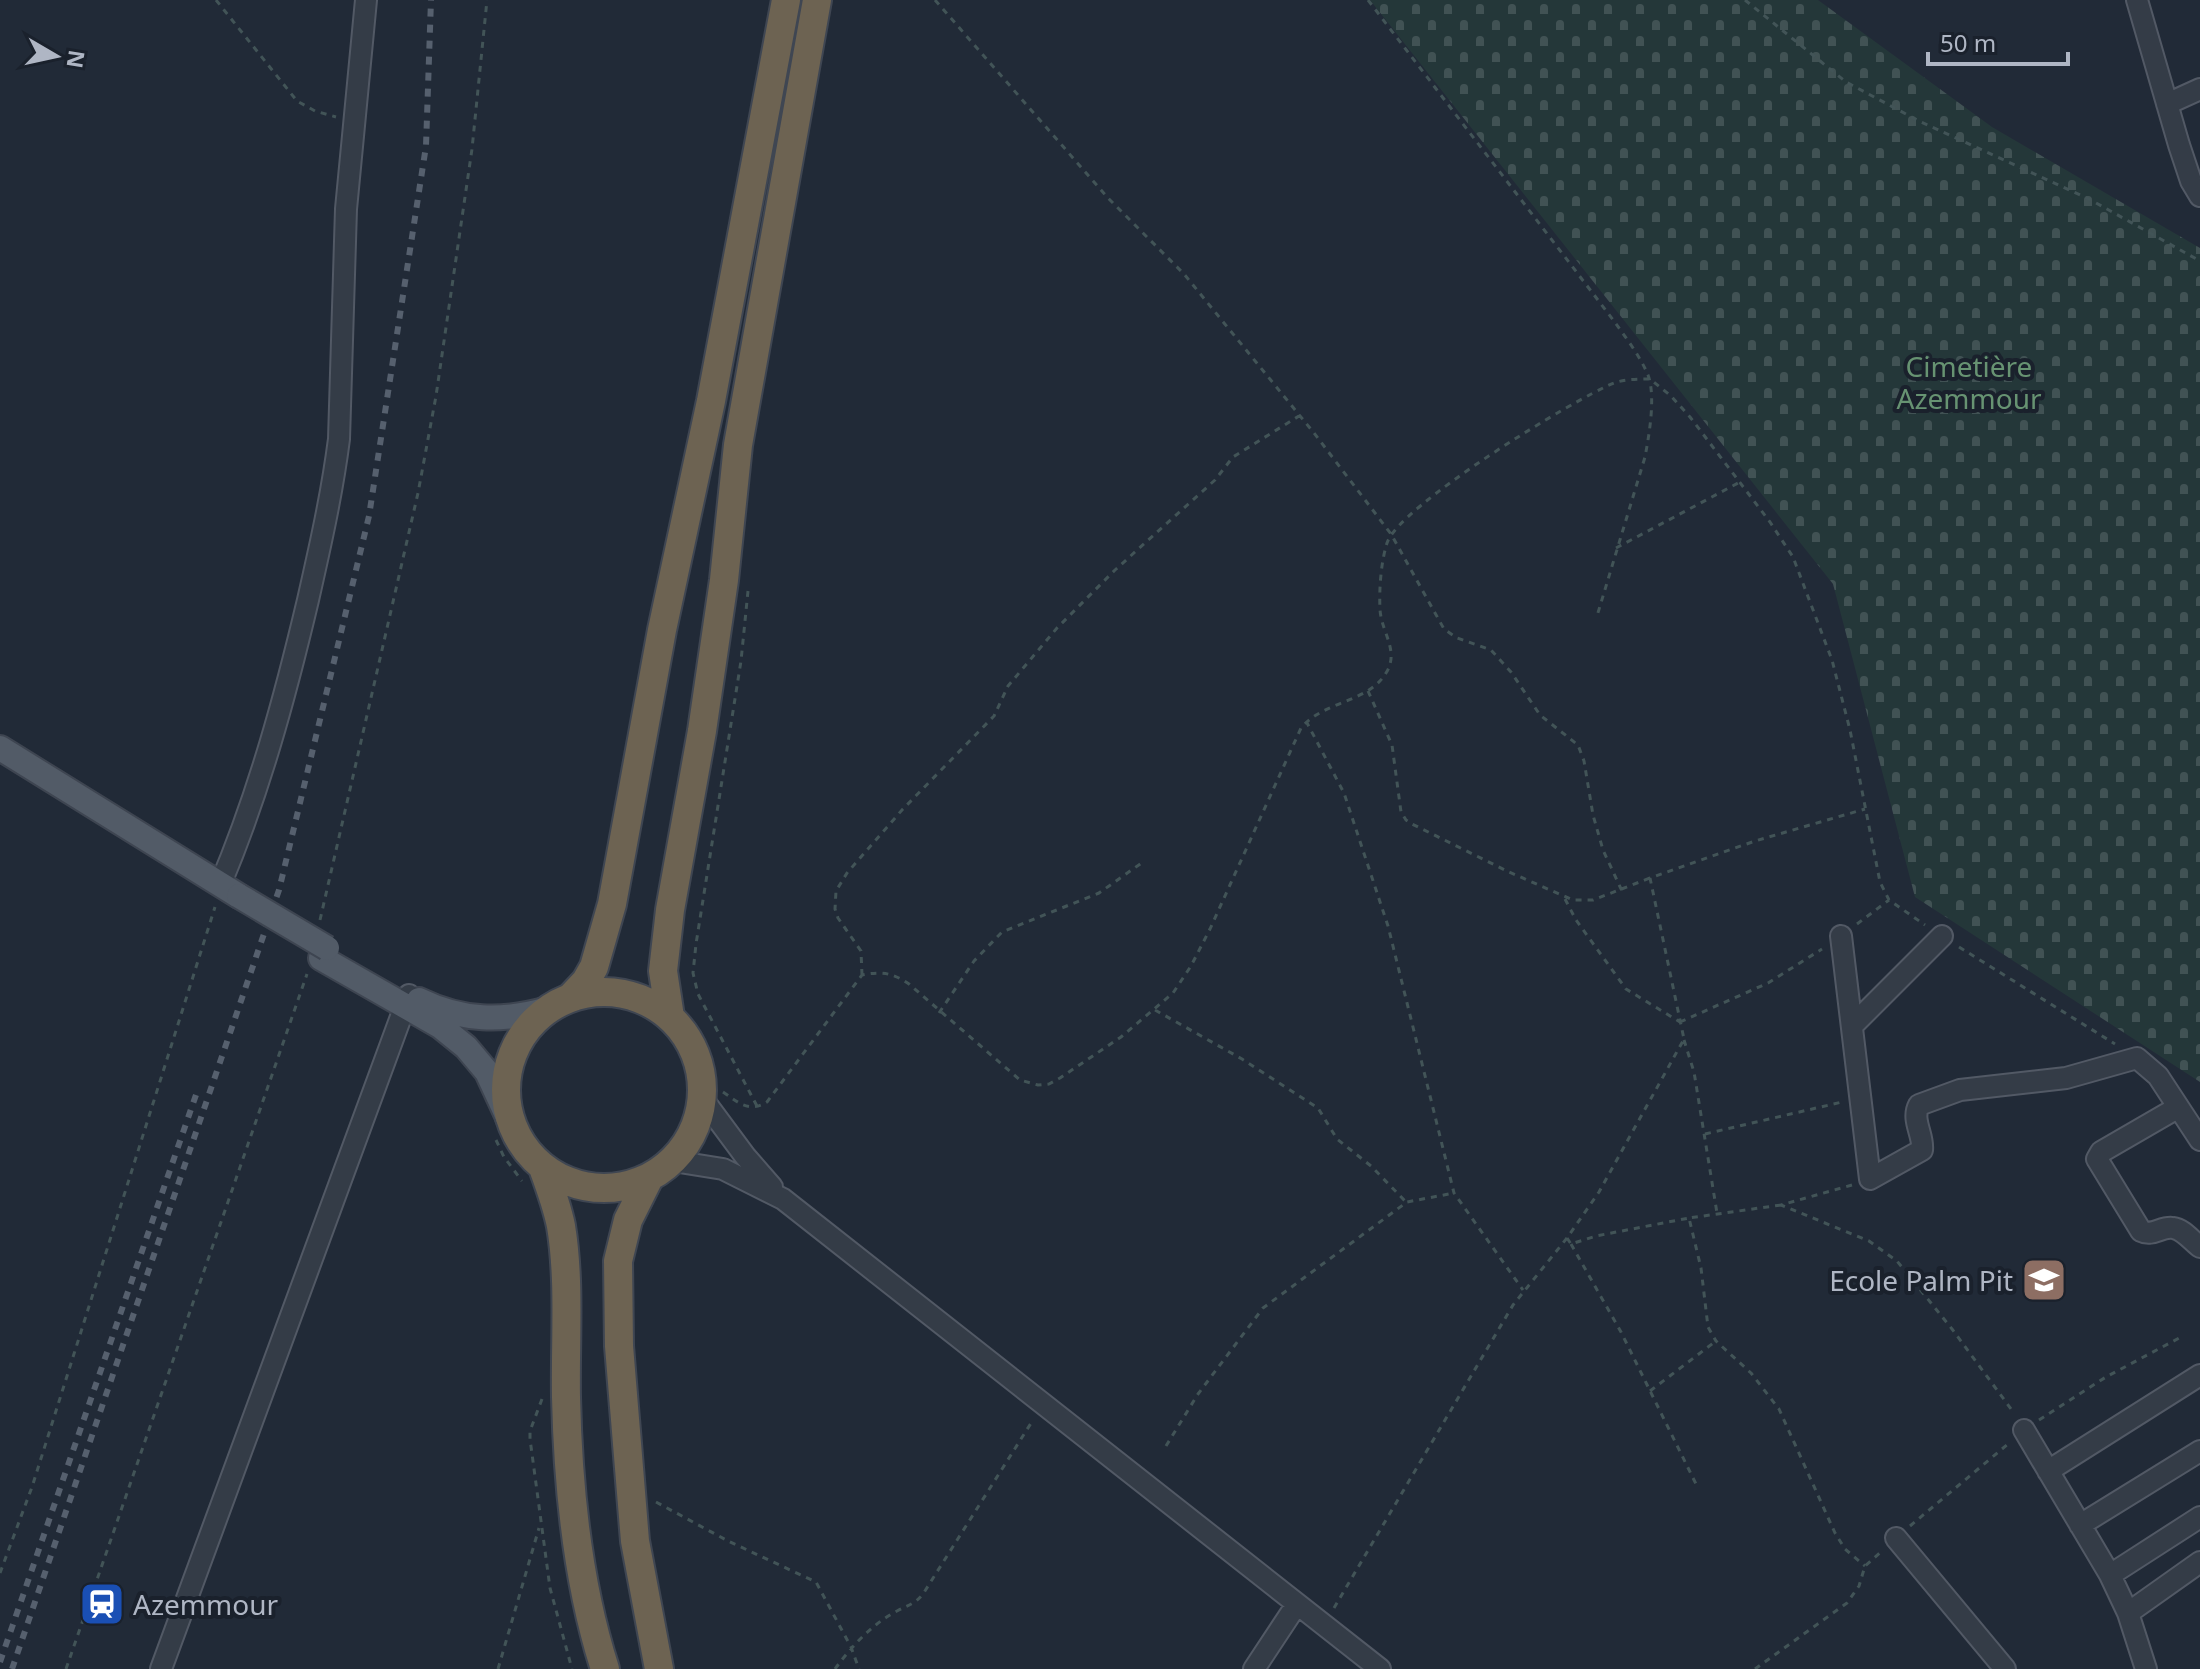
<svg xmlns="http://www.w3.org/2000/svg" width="2200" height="1669" viewBox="0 0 2200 1669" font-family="'Noto Sans',sans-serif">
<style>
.cemetery{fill:url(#cemetery-stones)}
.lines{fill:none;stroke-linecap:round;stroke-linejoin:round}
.minor-casing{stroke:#525965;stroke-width:24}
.major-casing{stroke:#3e4551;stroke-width:28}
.highway-casing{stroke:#3f4652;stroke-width:32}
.path{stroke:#425457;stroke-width:3;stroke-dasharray:6 6;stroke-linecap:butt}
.minor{stroke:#343c47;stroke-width:20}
.major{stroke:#525b67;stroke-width:24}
.highway{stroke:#6d6352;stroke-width:28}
.rail{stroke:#56606e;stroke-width:6;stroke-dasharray:8 8;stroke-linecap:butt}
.major-bridge-casing{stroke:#3e4551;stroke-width:28;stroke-linecap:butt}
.major-bridge{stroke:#525b67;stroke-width:24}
.labels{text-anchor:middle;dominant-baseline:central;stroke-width:8;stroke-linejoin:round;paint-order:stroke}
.park-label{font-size:28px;fill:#679372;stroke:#1a212c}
.poi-label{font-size:28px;fill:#afb6c4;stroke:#1a212c;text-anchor:end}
</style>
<defs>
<pattern id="cemetery-stones" width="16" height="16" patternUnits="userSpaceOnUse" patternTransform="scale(2)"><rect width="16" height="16" fill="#243739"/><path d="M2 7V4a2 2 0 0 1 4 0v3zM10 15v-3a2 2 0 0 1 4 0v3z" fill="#415254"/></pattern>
</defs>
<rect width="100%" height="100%" fill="#212a37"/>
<!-- cemetery -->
<path class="cemetery" d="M1370 0H1818L1992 127 2200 248V1082L1915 897 1833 584Z"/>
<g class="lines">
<!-- minor casing -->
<g class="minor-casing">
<path id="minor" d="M2137 0 2179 145 2191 181 2200 196
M2167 104 2200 89
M220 885C259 793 285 697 308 600 320 547 332 494 339 439L346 209 366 0
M1841 936 1870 1179 1922 1150C1924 1135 1911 1120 1919 1105L1960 1090 2066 1078 2137 1058 2158 1076 2200 1140
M1853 1025 1942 936
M702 1098 745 1156 772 1187
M2177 1108 2101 1152 2097 1159 2141 1231C2153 1237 2161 1226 2173 1228 2183 1229 2192 1241 2200 1247
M673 1161 723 1169 783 1199 1380 1669
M2024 1430 2110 1575 2128 1613 2146 1669
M2048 1471 2200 1375
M2080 1525 2200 1451
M1896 1538 2005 1669
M2110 1575 2200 1517
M2128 1613 2200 1562
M161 1669 409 995
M1254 1669 1297 1604"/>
</g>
<!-- major casing -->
<g class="major-casing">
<path id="major" d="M0 748 239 896
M321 958 440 1026 466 1047 487 1072 512 1126
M419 1000C462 1021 502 1022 548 1009"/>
</g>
<!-- highway casing -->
<g class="highway-casing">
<path id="highway" d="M506 1090a98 98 0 1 1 196 0a98 98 0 1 1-196 0Z
M571 997 586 981 594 967 612 904 662 630 711 401 786 0
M670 1017 663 971 670 910 702 731 724 580 738 445 817 0
M543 1168C550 1187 557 1206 561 1226 570 1281 565 1341 566 1397 568 1488 577 1582 605 1669
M649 1178 628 1220 618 1261 619 1346 635 1541 659 1669"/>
</g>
<!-- path -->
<path class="path" d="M216 0 297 101 315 111 336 117
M935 0 1108 198 1184 274 1314 433 1391 534 1444 629 1457 638 1491 650 1511 672 1540 715 1578 745 1584 761 1593 815 1603 850 1622 891
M1368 0 1614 321C1626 338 1640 356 1648 375 1656 396 1649 436 1645 457L1597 616
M1745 0 1846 82 1919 121 2089 199 2200 261
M1616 548 1740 482
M748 591 741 661 696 944 693 973 698 994 758 1108
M1368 691 1392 745 1401 812 1406 820 1412 824 1509 872 1573 900H1593L1650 878
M1306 721 1344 793 1388 926 1454 1193 1523 1290
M1565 899 1576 920 1626 989 1680 1022
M320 920 418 493 436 396 472 149 487 0
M1857 924 1889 900
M1959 947 2115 1044
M862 975 861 951 838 918 835 909 836 891 847 873 902 810 994 716 1008 686 1057 628 1115 570 1215 480 1233 457 1299 416
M1155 1010 1242 1059 1318 1108 1337 1139 1371 1166 1406 1202
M939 1013 974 961 1002 932 1099 893 1143 862
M1680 1022 1768 983 1822 949
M1684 1040 1694 1072 1717 1213
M723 1092C739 1103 749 1113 767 1102L862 975C882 971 893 973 909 984L1020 1080 1038 1085 1049 1084 1060 1078 1121 1037 1173 993 1191 966 1210 929 1301 728C1323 701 1368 703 1386 673 1400 651 1381 632 1380 609 1379 589 1381 562 1387 543 1399 506 1574 399 1614 383 1625 379 1638 379 1650 379L1671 396 1690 417 1770 522 1793 557 1832 660 1850 730 1880 882 1889 900 1925 925
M1705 1134 1842 1102
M496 1140 504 1157 522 1181
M1852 1185 1781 1205 1869 1241 1897 1261 1952 1329 2014 1413
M1781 1205 1689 1218 1701 1268 1708 1327 1716 1341 1751 1373 1779 1409 1835 1533 1845 1549 1865 1566
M1567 1238 1571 1244 1596 1236 1689 1218
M1571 1244 1621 1332 1697 1486
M1650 1391 1716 1341
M542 1399 530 1431V1439L550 1588 572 1669
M2039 1420 2106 1377 2181 1337
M1166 1446 1198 1394 1263 1308 1407 1202 1454 1193
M656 1502 728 1541 816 1582 851 1647 859 1669
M1910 1526 2008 1444
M0 1573 32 1487 215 907
M1334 1608 1513 1305 1567 1238 1599 1192 1684 1039 1650 878 1755 841 1865 809
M66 1669 307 974
M498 1669 539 1528
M835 1669C851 1647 872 1624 897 1611 908 1605 915 1604 923 1594L1033 1420
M1755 1669 1847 1603 1859 1586 1865 1566 1883 1550"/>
<!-- minor -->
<use href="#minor" class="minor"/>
<!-- major -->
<use href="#major" class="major"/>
<!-- highway -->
<use href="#highway" class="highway"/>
<!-- rail -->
<path class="rail" d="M0 1662 198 1089
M12 1669 279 890 369 516 426 146 431 0"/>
<!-- major-bridge casing -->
<g class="major-bridge-casing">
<path id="major-bridge" d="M239 896 327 948"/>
</g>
<!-- major-bridge -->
<use href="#major-bridge" class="major-bridge"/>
</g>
<!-- icons -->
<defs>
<g id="school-square" transform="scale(2.3)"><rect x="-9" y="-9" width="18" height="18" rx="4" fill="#8d6e63" stroke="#1a212c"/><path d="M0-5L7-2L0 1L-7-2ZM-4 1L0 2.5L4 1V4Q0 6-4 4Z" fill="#fff"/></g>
<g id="station-square" transform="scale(2.3)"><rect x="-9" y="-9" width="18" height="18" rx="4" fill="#1a4fb4" stroke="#1a212c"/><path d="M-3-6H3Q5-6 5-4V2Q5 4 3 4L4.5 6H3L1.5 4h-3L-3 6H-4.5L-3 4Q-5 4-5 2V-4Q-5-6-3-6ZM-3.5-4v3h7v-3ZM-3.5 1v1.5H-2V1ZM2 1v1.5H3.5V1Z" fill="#fff"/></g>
</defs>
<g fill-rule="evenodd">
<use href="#school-square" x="2044" y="1280"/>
<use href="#station-square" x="102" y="1604"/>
</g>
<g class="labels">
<!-- park labels -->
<g class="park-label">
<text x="1969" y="366">Cimetière<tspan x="1969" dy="32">Azemmour</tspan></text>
</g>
<!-- poi labels -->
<g class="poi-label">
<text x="2013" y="1280">Ecole Palm Pit</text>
<text x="133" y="1604" text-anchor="start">Azemmour</text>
</g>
</g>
<!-- north arrow -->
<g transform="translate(56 56) rotate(99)" stroke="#1a212c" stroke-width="6" paint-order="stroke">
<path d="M0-6L14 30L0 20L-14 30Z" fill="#afb6c4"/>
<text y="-12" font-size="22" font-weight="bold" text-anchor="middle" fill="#afb6c4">N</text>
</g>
<!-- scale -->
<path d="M1928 52v12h140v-12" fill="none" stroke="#afb6c4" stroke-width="4"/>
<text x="1940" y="52" font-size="24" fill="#afb6c4" stroke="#1a212c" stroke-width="6" paint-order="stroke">50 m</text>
</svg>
